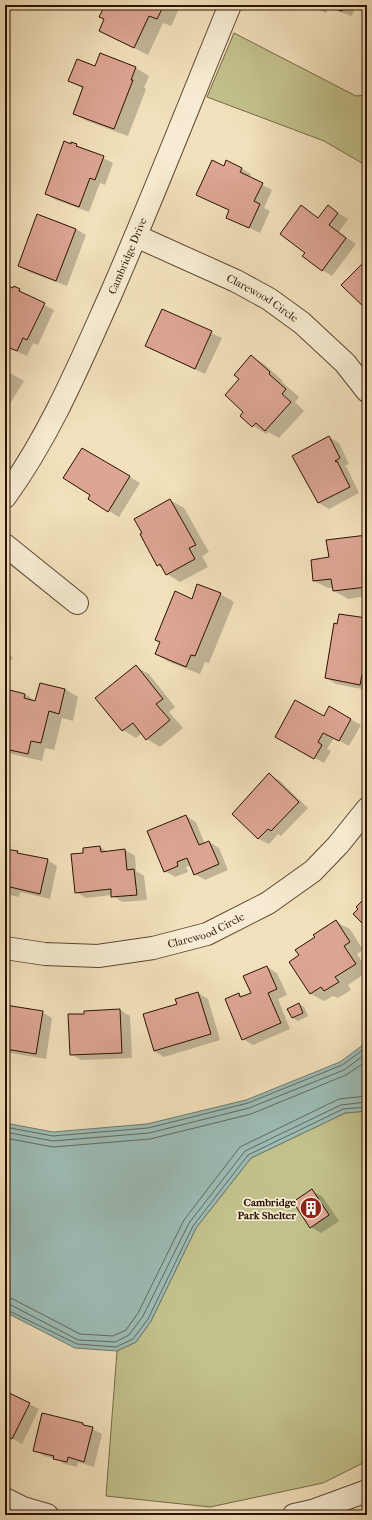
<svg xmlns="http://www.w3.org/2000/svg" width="372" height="1520" viewBox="0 0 372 1520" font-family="'IM FELL French Canon',serif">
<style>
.green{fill:#c2c18c;stroke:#766a46}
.water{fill:#9cbcb6;stroke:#6e786d}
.shadow{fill:#0003}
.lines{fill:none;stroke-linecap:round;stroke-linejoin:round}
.shore{stroke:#63675b;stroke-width:1}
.building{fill:#dda593;stroke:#2a1200}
.street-casing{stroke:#5c462f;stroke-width:24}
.street{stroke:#f7ecd3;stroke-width:22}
.labels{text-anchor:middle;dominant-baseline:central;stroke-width:3.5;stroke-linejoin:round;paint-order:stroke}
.street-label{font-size:11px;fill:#2a1200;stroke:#f7ecd3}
.poi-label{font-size:11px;font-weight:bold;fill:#2a1200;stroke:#f7ecd3;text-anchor:end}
</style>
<rect width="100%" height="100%" fill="#f2e1bc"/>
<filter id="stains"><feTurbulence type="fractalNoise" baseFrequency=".005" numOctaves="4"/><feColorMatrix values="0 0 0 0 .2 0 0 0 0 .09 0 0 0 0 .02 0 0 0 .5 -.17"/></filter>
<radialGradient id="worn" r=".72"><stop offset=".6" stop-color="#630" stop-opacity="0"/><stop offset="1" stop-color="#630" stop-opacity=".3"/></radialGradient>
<!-- green -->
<path class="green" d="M234 33 356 96 367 95V166L324 141 207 97Z
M367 1111V1461L323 1483 210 1507 106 1496 117 1351 136 1342 151 1321 196 1228 251 1158 345 1113Z"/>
<!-- water -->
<path class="water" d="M367 1042V1111L345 1113 251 1158 196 1228 151 1321 136 1342 117 1351 75 1348 5 1312V1123L53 1132 147 1124 246 1100 340 1062Z"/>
<!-- shadow -->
<path class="shadow" d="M106 5H181L171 26 163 23 148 55 100 31 105 19Z
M307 5H356L352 16 328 8 326 13Z
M101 55 136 68 149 76 144 88 146 89 128 136 87 121 74 113 84 89 70 81 95 68Z
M72 143 113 163 105 185 100 183 89 212 56 200 46 194Z
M224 167 241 168 251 174 249 178 272 190 264 208 270 211 260 233 227 217 230 211 197 195Z
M301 207 319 218 328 207 348 219 339 232 356 244 332 276 322 270 306 252Z
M76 229 86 235 67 286 29 272 19 266Z
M19 290 29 296V297L54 310 38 345 33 343 27 356 5 346V294Z
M162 310 222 338 205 374 156 351Z
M251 356 264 364 283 381 282 382 299 397 295 402 304 411 279 438 268 432 266 434 253 426 245 411 240 379Z
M5 370 24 381 11 402 5 399Z
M329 437 339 443 349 464 345 466 347 468 359 493 329 509 319 503 293 456Z
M82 449 140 483 119 517 109 511 91 495Z
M170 500 184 508 209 552 202 556 208 567 180 582 167 574 164 569 157 565Z
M367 536V596L348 599 334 591V588H328L314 581 330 558Z
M220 594 234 602 209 663 205 662 200 674 169 662 156 654 192 600Z
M367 619V690L336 684 326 678 338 625Z
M5 651 13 658 5 667Z
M136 667 149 674 175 707 169 712 183 728 160 747 147 739 142 733 136 738 123 730Z
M65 689 78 697 73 721 62 718 54 750 45 748 42 761 12 754 5 750V717L25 694 36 701Z
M330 708 361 725 349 746 334 738 327 749 331 751 324 763 276 737 324 717Z
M269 775 279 780 308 808 281 836 278 834 269 844 259 839 234 814Z
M186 816 196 822 205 844 209 842 219 848 228 870 205 880 195 874 192 865 186 867 188 872 175 877 165 871Z
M100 847 108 852 125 850 135 856 136 871 144 876 147 900 122 902 112 895 86 898 76 892 84 854Z
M5 850 47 860 57 866 50 899 20 892 19 897 5 894Z
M336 922 350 929 363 950 357 954 367 969V972L348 985 351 990 338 998 333 996 324 1001 311 994 290 962 300 955 316 938Z
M267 967 277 973 287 995 278 999 290 1029 253 1045 243 1039 239 994 243 997 252 993Z
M198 993 208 999 220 1040 164 1057 154 1051 178 1004Z
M299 1004 304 1007 308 1016 298 1021 293 1018Z
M5 1006 42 1012 52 1018 46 1059 5 1052Z
M120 1010 130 1016 132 1058 81 1060 71 1054 85 1014Z
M312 1191 322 1196 339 1221 321 1233 311 1227Z
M5 1392 39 1409 22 1444 5 1435Z
M83 1424 102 1434 94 1467 78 1462 77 1467 65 1464 56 1459 44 1456 34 1450Z"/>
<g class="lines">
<!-- shore -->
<path class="shore" d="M5 1127 53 1136 148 1128 248 1103 342 1065 367 1047
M5 1132 53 1141 149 1133 249 1108 344 1070 367 1053
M5 1138 53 1147 150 1139 251 1114 346 1075 367 1061
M5 1298 13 1299 80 1334 113 1336 126 1330 138 1313 184 1220 240 1147 339 1099 367 1096
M5 1304 11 1305 78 1340 115 1342 129 1335 143 1316 189 1223 245 1151 341 1105 367 1102
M5 1309 77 1344 116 1347 133 1339 148 1319 193 1226 248 1155 343 1109 367 1107"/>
</g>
<!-- building -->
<path class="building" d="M105 5H164L157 19 149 16 134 48 99 31 104 19 99 17Z
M324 5H344L342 11Z
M100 53 136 67 131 80H133L114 129 73 114 83 87 68 81 77 59 95 66Z
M64 141 71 144V142L77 144 76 146 104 156 95 180 90 178 79 207 45 194Z
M212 160 224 166 226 160 242 168 240 172 263 183 254 201 260 204 249 228 226 218 229 210 196 195Z
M301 205 318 218 328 205 338 213 329 225 346 238 322 271 302 256 305 253 280 234Z
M37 214 76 229 56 281 18 266Z
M367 259V310L341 285Z
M8 286 13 288 14 286 20 289 19 291 45 303 27 340 23 338 17 351 5 346V292Z
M162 309 212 331 195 369 145 346Z
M251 355 270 372 269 374 286 389 282 394 291 402 265 431 256 423 252 427 240 416 243 412 225 395 239 379 234 375Z
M329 436 340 458 335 461 336 462 337 461 350 487 318 503 292 456Z
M82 448 130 476 108 512 88 499 90 495 63 478Z
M170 499 196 545 189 548 195 559 166 575 160 564 157 566 140 534 142 533 134 519Z
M367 535V587L333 591 331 579 313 581 311 560 329 557 326 540Z
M197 584 221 593 195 656 191 655 186 667 155 654 160 642 155 640 175 591 192 599Z
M339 614 367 618V655H366L360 685 325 678 334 623 337 624Z
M136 665 163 699 156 704 170 720 146 740 133 723 122 731 95 698Z
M40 683 65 689 59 714 49 711 41 743 31 741 28 754 5 749V713L10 690 25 694 24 698 35 701Z
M295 700 324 716 329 706 351 719 339 741 323 733 318 742 322 745 314 759 275 737Z
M269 773 299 802 271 831 268 829 258 839 232 814Z
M186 815 199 845 209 841 219 864 194 875 187 858 177 862 178 866 164 872 147 831Z
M100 846 101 852 125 849 127 870 134 869 137 895 111 897V889L75 893 71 854 83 853V848Z
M5 849 18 851 17 853 48 859 40 894 10 887 9 892H5Z
M367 896V928L353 914 358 909 356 907Z
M336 920 350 942 344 946 356 964 335 977 339 982 324 991 321 987 310 994 289 962 299 955 295 950 315 937 313 935Z
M267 966 277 989 268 993 281 1023 242 1040 225 999 239 993 240 997 251 993 243 976Z
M198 992 211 1034 154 1051 143 1014 177 1004 175 999Z
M299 1003 303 1013 292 1018 287 1009Z
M5 1005 43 1011 36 1054 5 1049Z
M120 1009 122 1053 70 1055 68 1014H84V1011Z
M312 1189 329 1215 310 1228 293 1202Z
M5 1391 30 1403 12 1439 5 1435Z
M42 1413 83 1423V1425L93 1427 84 1462 68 1457 67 1462 53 1459 54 1456 33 1451Z"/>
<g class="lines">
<!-- street casing -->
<g class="street-casing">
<g id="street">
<path id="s1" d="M136 236 236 281 269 299 302 323 345 363 367 391"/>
<path id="s2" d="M5 497C50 435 79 365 110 296 152 200 190 102 230 5"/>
<path d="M5 545 77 603"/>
<path id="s3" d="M5 948 45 954 98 956 153 948 207 934 268 903 313 871 338 845 367 809"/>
<path d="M5 1499 23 1508 47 1515"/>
<path d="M294 1515 312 1511 367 1491"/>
</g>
</g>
<!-- street -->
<use href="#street" class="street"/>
</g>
<!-- icons -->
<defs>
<g id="building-disc" transform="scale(1.15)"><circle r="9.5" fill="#8f2418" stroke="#f7ecd3"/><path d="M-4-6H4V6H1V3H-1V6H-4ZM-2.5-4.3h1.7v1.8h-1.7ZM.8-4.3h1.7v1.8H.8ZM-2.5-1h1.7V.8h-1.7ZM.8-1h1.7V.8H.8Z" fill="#fff"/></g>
</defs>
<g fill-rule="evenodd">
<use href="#building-disc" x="311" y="1208"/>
</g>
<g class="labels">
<!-- street labels -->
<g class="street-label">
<text stroke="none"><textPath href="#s2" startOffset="271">Cambridge Drive</textPath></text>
<text stroke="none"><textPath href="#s1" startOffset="141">Clarewood Circle</textPath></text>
<text stroke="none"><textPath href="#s3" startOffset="205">Clarewood Circle</textPath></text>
</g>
<!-- poi labels -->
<g class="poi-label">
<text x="296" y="1202">Cambridge<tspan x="296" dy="13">Park Shelter</tspan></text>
</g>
</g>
<!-- margin -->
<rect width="372" height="1520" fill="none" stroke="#f2e1bc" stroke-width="20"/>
<rect x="6" y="6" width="360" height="1508" fill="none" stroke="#2a1200" stroke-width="2"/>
<rect x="10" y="10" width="352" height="1500" fill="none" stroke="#2a1200"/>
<rect width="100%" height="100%" filter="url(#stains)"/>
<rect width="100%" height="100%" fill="url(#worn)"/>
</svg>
